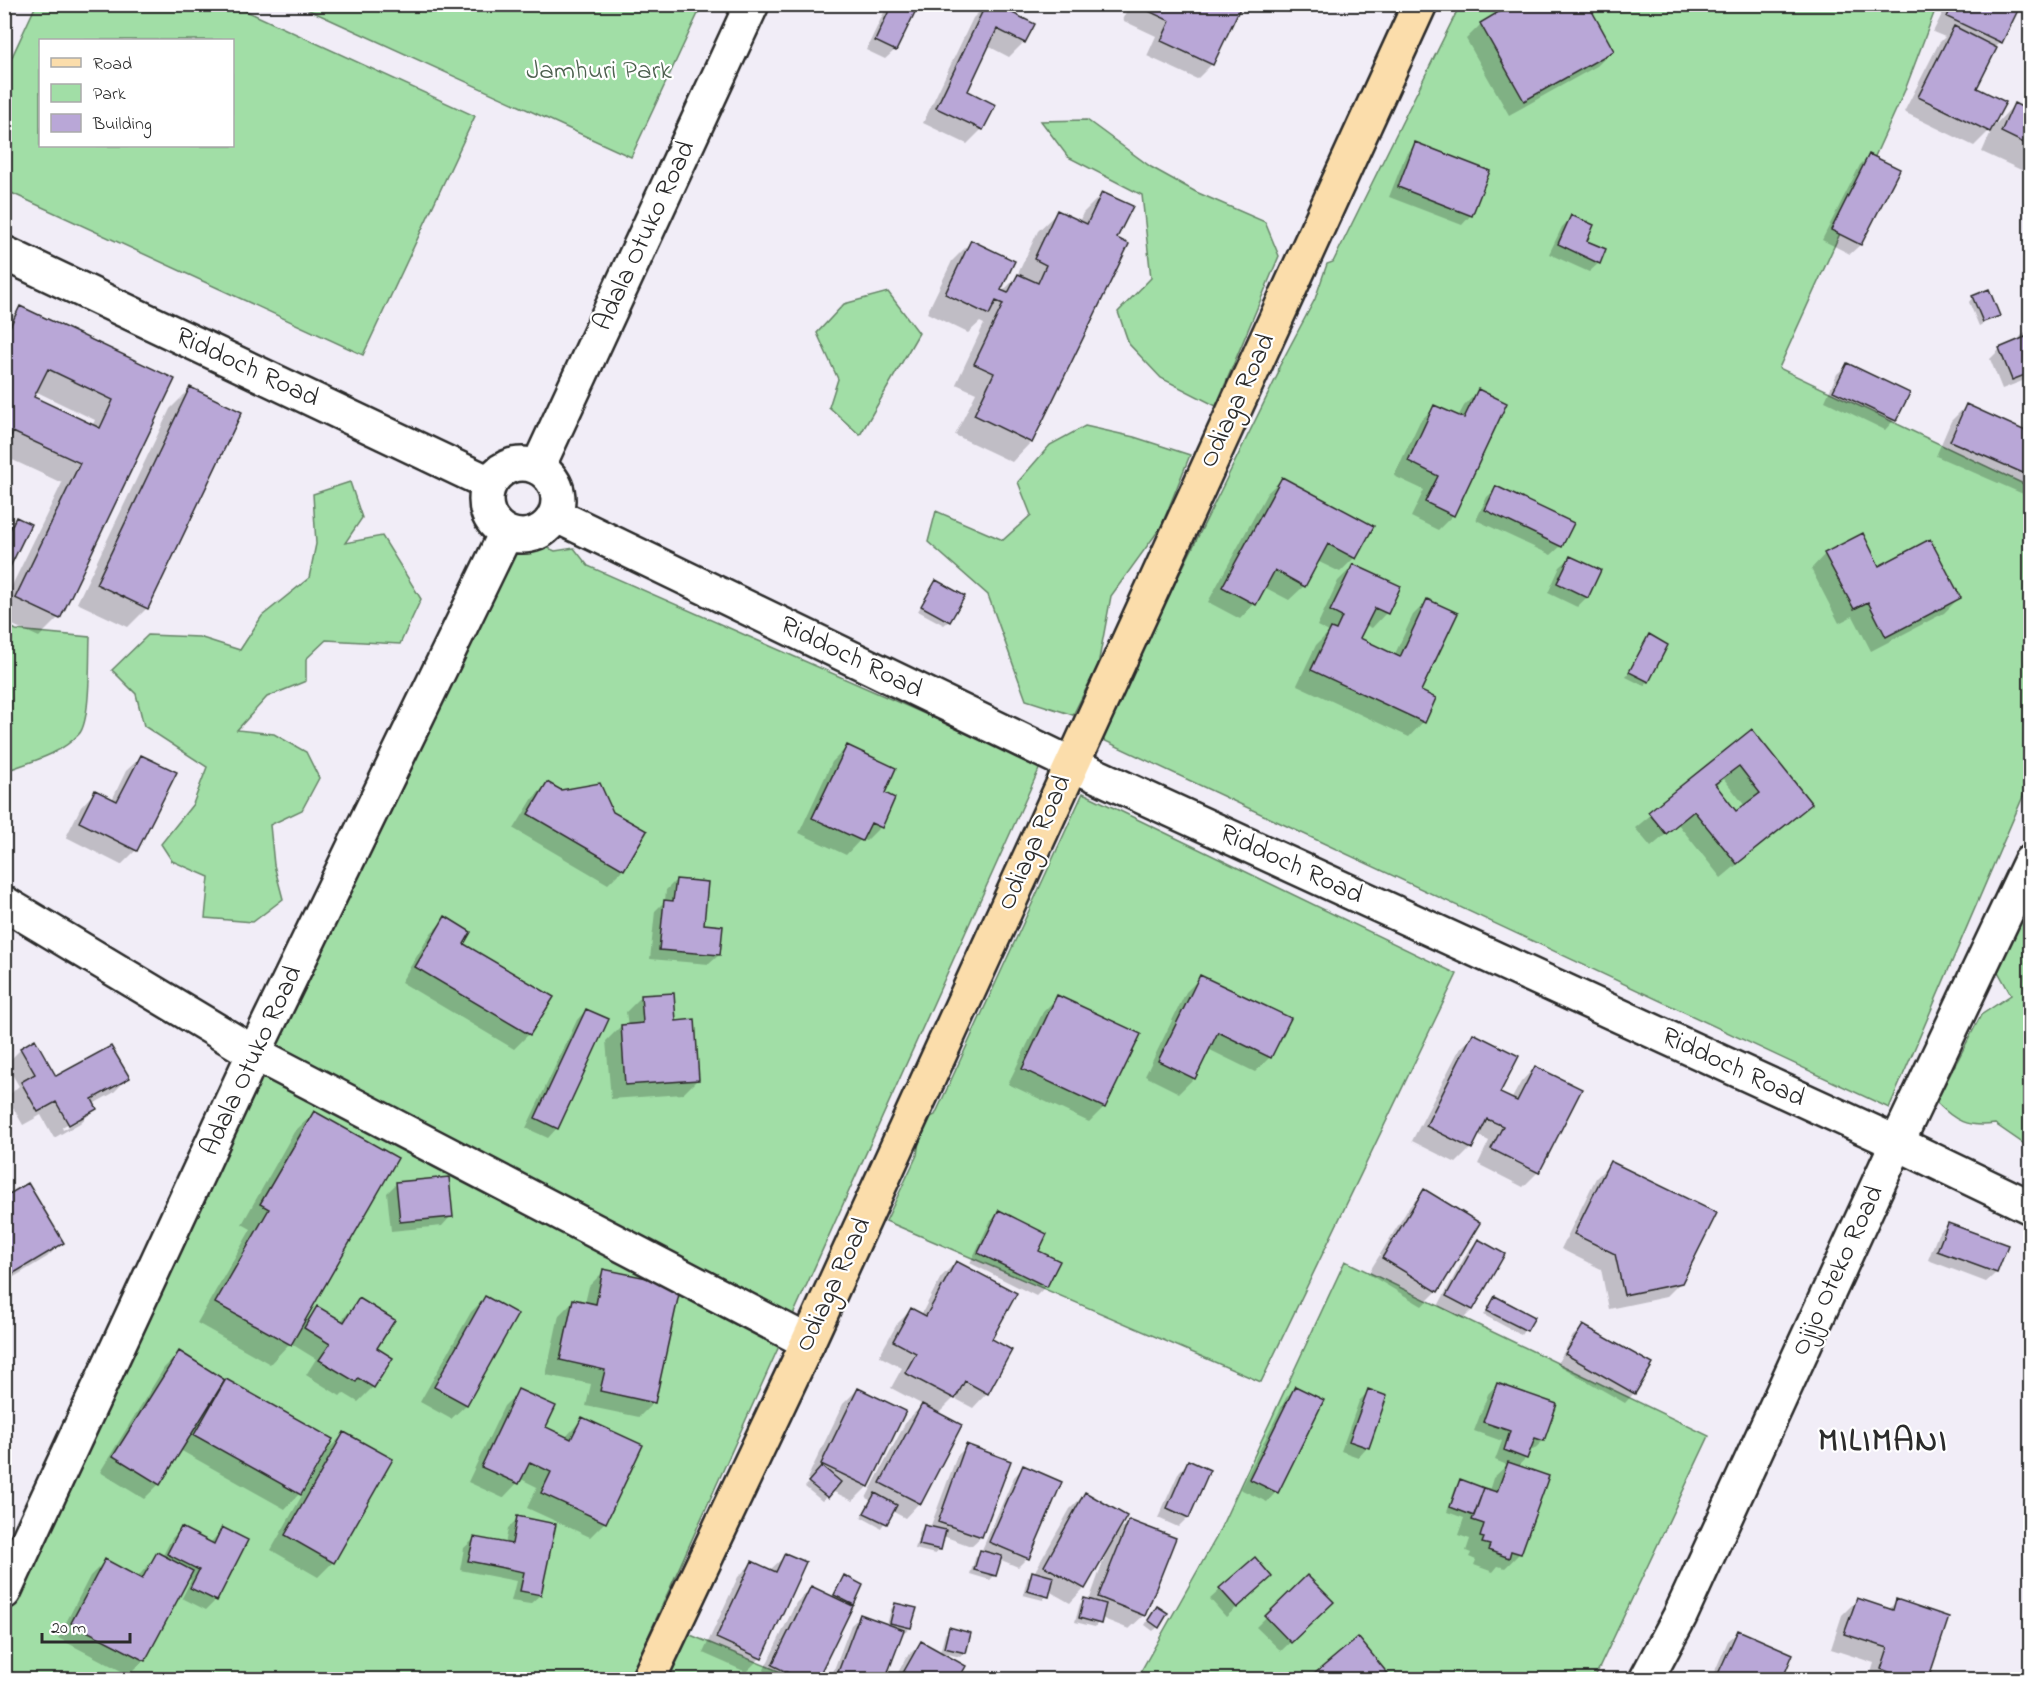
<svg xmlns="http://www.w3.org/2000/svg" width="2035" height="1684" viewBox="0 0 2035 1684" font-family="'Indie Flower',sans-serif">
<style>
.green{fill:#a1dea6;stroke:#668468;stroke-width:1.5;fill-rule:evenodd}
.shadow{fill:#0003;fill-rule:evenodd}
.building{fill:#b9a7d7;stroke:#2b2b2b;stroke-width:1.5;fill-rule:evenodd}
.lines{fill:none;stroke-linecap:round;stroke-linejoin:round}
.minor-casing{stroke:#2b2b2b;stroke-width:38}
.major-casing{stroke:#2b2b2b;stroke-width:38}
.minor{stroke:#fff;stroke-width:33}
.major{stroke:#fbddab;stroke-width:33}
.labels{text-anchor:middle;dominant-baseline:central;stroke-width:4.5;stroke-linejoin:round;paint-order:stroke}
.park-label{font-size:27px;fill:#4e6150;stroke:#fff}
.street-label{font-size:27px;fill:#2b2b2b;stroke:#fff}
.district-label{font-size:33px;font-weight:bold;letter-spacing:1.5px;fill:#2b2b2b;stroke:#fff}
</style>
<rect width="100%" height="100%" fill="#f1edf7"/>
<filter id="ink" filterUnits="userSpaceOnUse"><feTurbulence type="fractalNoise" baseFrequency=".0167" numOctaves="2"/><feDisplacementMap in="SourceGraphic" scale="12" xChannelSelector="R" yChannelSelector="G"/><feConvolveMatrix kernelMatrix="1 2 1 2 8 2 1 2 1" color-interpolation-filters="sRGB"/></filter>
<g filter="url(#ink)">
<!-- green -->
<path class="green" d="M36 5H233L475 116 363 355 5 190V72ZM40 40H232V146H40Z
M298 5H702L631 157Z
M1460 5H1937L1905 90 1779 368 2030 487V780L1889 1108 1099 738 1278 374 1279 367 1315 299 1327 264 1333 262Z
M1087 120 1151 167 1196 192 1265 222 1279 256 1216 406 1161 378 1129 344 1118 312 1151 278 1142 195 1068 157 1041 121Z
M888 292 919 333 860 435 829 407 838 379 817 333 844 304Z
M1085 426 1134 437 1190 455 1161 527 1111 596 1098 665 1073 715 1026 700 988 595 928 542 936 511 1003 540 1031 515 1018 482 1050 445Z
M350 482 362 518 345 543 382 536 421 599 400 644 326 640 306 659V681L267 697 237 730 274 734 306 752 319 778 302 810 270 825 274 865 283 899 253 922 205 918 209 877 172 861 161 844 193 804 207 767 144 726 136 694 112 670 148 635 199 637 240 650 262 616 309 578 316 544 313 494Z
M520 536 555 551 574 548 588 566 1041 765 629 1679H5L4 1567Z
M4 623 16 630 90 637C89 657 91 721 79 734 60 755 30 762 5 771Z
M1083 793 1457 974 1261 1382 886 1221 917 1155 922 1121 935 1115Z
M2030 908V1148L1995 1124C1967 1128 1955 1121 1936 1102L1981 1015 2011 995 1996 968 2026 910Z
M1345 1261 1709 1436 1594 1679 1136 1680 1216 1538Z
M688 1634 798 1679H667Z"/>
<!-- shadow -->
<path class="shadow" d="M888 4H917L895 50 885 59 866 50Z
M987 4 1024 42 1009 57 988 46 966 92 982 129 967 144 923 123 973 18Z
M1130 4H1240L1211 65 1197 79 1147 56 1156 36 1122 20Z
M1947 4H2019L1975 89 1992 128 2014 105 2030 112V174L1982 152 1993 127 1974 146 1904 112 1939 43 1945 37 1933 32Z
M1481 24 1612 51 1597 66 1509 115 1466 39Z
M1416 144 1471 215 1462 225 1389 197 1406 154Z
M1869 156 1898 170 1860 245 1850 254 1822 240 1860 165Z
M1103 193 1115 239 1031 442 1012 462 955 435 976 393 956 384 984 324 980 322 968 333 927 313 952 261 971 242 1002 292 1016 278 1038 231 1058 212 1079 222 1083 213Z
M1572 217 1599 263 1589 272 1549 254 1562 227Z
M1973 297 1998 315 1979 326 1969 302Z
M21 308 173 379 58 618 39 637 4 621V602L62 483 4 456V324ZM35 391 95 420 92 426 32 398Z
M2030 327V378L2002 389 1990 359 1999 350 2021 341 2020 337Z
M1847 365 1894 420 1885 430 1825 401 1837 374Z
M190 389 147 608 128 627 77 603 170 409Z
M1478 391 1453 515 1438 530 1411 517 1424 490 1394 476 1420 421 1435 407 1458 417 1464 406Z
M1966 406 2030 435V497L1936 456 1951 421Z
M1282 479 1354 558 1340 572 1317 561 1304 586 1289 600 1264 587 1254 604 1240 619 1208 602 1267 493Z
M1497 488 1561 546 1551 555 1476 520 1487 497Z
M16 519 9 566 4 570V539Z
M1825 554 1879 568 1959 598 1944 613 1871 651 1853 616 1839 623 1811 569Z
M1570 558 1587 597 1577 607 1548 593 1560 567Z
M1353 566 1399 587 1386 613 1372 628 1365 625 1358 639 1394 656 1413 615 1427 601 1419 692 1423 722 1409 737 1297 685 1316 645 1329 632 1317 626 1338 581Z
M936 582 949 621 944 625 918 611Z
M1649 636 1648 681 1644 686 1626 677Z
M1752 732 1810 804 1721 878 1678 824 1651 847 1635 828ZM1724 779 1745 806 1736 813 1715 786Z
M847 747 883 793 880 827 866 841 861 839 846 855 799 833 832 762Z
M141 757 136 850 121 865 66 837 81 807 95 792 112 800 126 771Z
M548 783 561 791 623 869 608 884 514 829 533 798Z
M676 880 719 955 709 964 650 959 655 911 665 901 666 890Z
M446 918 462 944 552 997 529 1034 514 1049 401 982 431 933Z
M1201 977 1270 1057 1255 1072 1208 1049 1194 1078 1179 1093 1145 1076 1186 992Z
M641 997 675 1022 698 1079 683 1094 611 1099 606 1041 621 1026H628L626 1012Z
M1058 997 1104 1107 1089 1122 1008 1084 1043 1012Z
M586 1010 557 1128 548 1138 526 1128 577 1020Z
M1474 1035 1498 1094 1511 1100 1521 1082 1535 1067 1538 1172 1523 1187 1478 1164 1489 1141 1477 1135 1471 1148 1456 1163 1412 1141 1459 1050Z
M21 1049 55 1078H128L113 1093 93 1104 95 1109 80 1123 54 1138 41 1115 23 1125 7 1097 19 1086 6 1064ZM80 1117V1120L63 1130 62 1127Z
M314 1113 303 1323 318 1308 340 1322 359 1300 375 1349 373 1387 358 1402 343 1393 340 1396 306 1375 316 1359 290 1343 270 1364 197 1323 251 1229 242 1224 294 1132Z
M1611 1163 1681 1282 1666 1297 1609 1309 1601 1269 1561 1249 1596 1178Z
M397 1183 451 1216 442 1226 391 1231 387 1193Z
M1424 1191 1437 1291 1422 1306 1368 1274 1410 1206Z
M4 1199 62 1242 47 1257 4 1283Z
M1000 1212 1037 1251 1046 1286 1036 1296 970 1263 990 1222Z
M1948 1224 1996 1273 1986 1282 1928 1260 1938 1234Z
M1478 1241 1472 1310 1463 1319 1438 1306 1468 1251Z
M956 1262 990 1339 987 1393 973 1408 954 1398 938 1414 919 1503 905 1518 892 1511 881 1528 861 1517 870 1500 866 1498 907 1420 923 1405 891 1388 902 1368 879 1356 897 1324 912 1309 921 1315 941 1277Z
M604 1271 654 1402 639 1417 586 1406 591 1384 546 1375 559 1315 573 1301 585 1303 589 1286Z
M486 1297 516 1315 466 1405 451 1419 420 1402 471 1312Z
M1495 1298 1533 1317 1521 1335 1484 1315Z
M1583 1327 1634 1393 1625 1403 1557 1364 1573 1336Z
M179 1353 330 1440 299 1494 285 1509 180 1450 159 1484 144 1499 100 1472 164 1368Z
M1497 1384 1555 1405 1543 1441 1533 1450 1529 1449 1526 1458 1517 1467 1547 1477 1519 1554 1505 1568 1498 1566 1493 1572 1474 1565 1476 1560 1469 1557 1471 1553 1466 1551 1470 1539 1458 1535 1464 1518 1447 1512 1456 1486 1461 1481 1489 1491 1493 1478 1507 1465 1495 1460 1502 1441 1474 1431 1488 1394Z
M1295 1388 1322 1401 1276 1492 1267 1502 1240 1489 1286 1398Z
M858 1389 868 1486 853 1501 832 1491 822 1501 805 1487 811 1480 807 1479 843 1404Z
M519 1391 544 1428 565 1438 582 1419 605 1522 590 1537 527 1508 537 1487 521 1479 503 1498 468 1482 504 1406Z
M1369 1391 1367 1447 1358 1457 1341 1451 1359 1401Z
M344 1434 333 1562 318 1577 271 1550 329 1448Z
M967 1446 1009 1461 981 1537 971 1546 943 1536 939 1550 935 1554 915 1549 920 1531 924 1526 930 1528 957 1456Z
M1188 1462V1517L1178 1527 1158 1518 1179 1472Z
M1024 1467 1027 1558 1018 1567 999 1559 995 1575 990 1580 970 1574 976 1556 981 1552 1014 1477Z
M1085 1494 1116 1535 1129 1521 1144 1615 1129 1629 1101 1618 1095 1627 1075 1622 1080 1604 1085 1599 1089 1601 1109 1545 1084 1588 1070 1603 1049 1591 1043 1600 1023 1595 1028 1577 1034 1573 1070 1509Z
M518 1518 540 1595 530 1604 511 1601 516 1581 460 1570 464 1548 474 1539 505 1545 508 1528Z
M181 1529 210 1543 223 1529 216 1600 206 1610 182 1598 191 1580 187 1578 144 1660 129 1675 58 1638 90 1576 105 1561 137 1578 157 1554 162 1557 172 1538Z
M786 1555 760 1658 746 1672 703 1653 738 1577 752 1563 770 1570Z
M1254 1559 1261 1586 1226 1617 1210 1599Z
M844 1577 853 1604 815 1680H759L796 1603 811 1588 831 1598Z
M1307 1577 1332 1602 1281 1651 1256 1627Z
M1857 1600 1888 1610 1897 1601 1926 1680H1869L1874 1663 1831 1649 1842 1615Z
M895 1604 910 1627 906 1632 902 1631 884 1680H830L851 1625 861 1616 887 1625 891 1609Z
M1153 1612 1158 1627 1153 1631 1145 1625Z
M950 1629 965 1652 960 1657 940 1652 945 1634Z
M1738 1632 1780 1680H1711L1728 1641Z
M921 1643 956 1680H894L906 1658Z"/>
<!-- building -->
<path class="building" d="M892 4H919L896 51 875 41Z
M986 4H994L1035 24 1025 43 997 29 968 91 996 105 983 130 936 108Z
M1242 4 1213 65 1161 41 1170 21 1136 5Z
M1512 4H1588L1614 51 1524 101 1480 23Z
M1953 4H2021L2002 43 1947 17Z
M1954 26 1997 48 1977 88 2006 102 1990 132 1918 97Z
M2014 103 2030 111V146L2001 132Z
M1415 142 1490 171 1472 216 1398 187Z
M1869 154 1900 169 1861 245 1831 230Z
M1102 192 1133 206 1117 238 1129 244 1032 443 974 415 994 373 974 364 1003 304 996 301 989 315 945 294 971 240 1015 261 1001 290 1008 293 1018 274 1038 283 1046 265 1034 259 1057 210 1087 224Z
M1571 215 1594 225 1587 241 1606 249 1600 264 1558 244Z
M1989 289 2000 316 1983 322 1972 296Z
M20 306 175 379 60 619 15 598 80 463 13 432 4 451V339ZM48 369 113 400 100 428 34 397Z
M2030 335V373L2012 380 1999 348Z
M1847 363 1910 393 1896 421 1833 391Z
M190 387 242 412 148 609 96 584Z
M1478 389 1507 403 1454 516 1425 502 1438 476 1408 461 1434 405 1464 418Z
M1966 404 2030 433V476L1950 441Z
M1282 477 1374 526 1356 559 1328 544 1305 587 1275 570 1256 605 1222 587Z
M1496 486 1574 523 1562 547 1485 510Z
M16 517 31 524 10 567 4 565V542Z
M1863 533 1879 566 1930 539 1961 598 1886 637 1868 602 1854 609 1824 553Z
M1570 556 1601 570 1588 598 1557 583Z
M1353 564 1401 586 1388 614 1375 608 1360 638 1400 657 1427 599 1458 613 1421 691 1436 698 1425 723 1311 670 1331 628 1336 630 1342 617 1330 611Z
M936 580 965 596 950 622 921 606Z
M1649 634 1668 645 1649 682 1629 672Z
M1752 729 1812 804 1737 864 1694 811 1666 834 1648 812ZM1739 766 1760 793 1736 811 1715 784Z
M847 745 896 768 885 793 895 798 882 828 871 823 862 841 812 818Z
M141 755 177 772 137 851 79 822 95 790 117 801Z
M547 782 561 790 600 783 613 812 647 831 624 870 528 814Z
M676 879 708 882 704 924 723 926 720 955 659 950 664 900 673 901Z
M445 916 471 932 464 944 554 997 530 1035 415 967Z
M1200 975 1291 1018 1271 1058 1218 1032 1195 1079 1158 1061Z
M674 993 676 1021 695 1019 699 1080 625 1085 621 1025 643 1023 641 995Z
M1057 995 1141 1034 1105 1108 1022 1069Z
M586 1009 609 1019 558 1129 535 1118Z
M1473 1033 1519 1056 1500 1093 1517 1101 1535 1066 1582 1089 1539 1173 1491 1149 1503 1126 1487 1119 1472 1149 1426 1126Z
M35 1039 56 1076 111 1046 130 1078 92 1099 97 1109 69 1125 56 1102 38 1112 21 1082 35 1074 20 1048Z
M314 1111 398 1158 291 1345 215 1303 269 1209 260 1204Z
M1610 1161 1717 1213 1682 1283 1624 1295 1615 1254 1574 1234Z
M449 1177 453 1217 400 1222 396 1182Z
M28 1183 64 1243 4 1279V1197Z
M1424 1189 1480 1223 1438 1292 1382 1258Z
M999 1210 1047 1234 1039 1251 1060 1261 1047 1287 978 1253Z
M1948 1223 2008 1245 1997 1273 1937 1251Z
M1478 1239 1505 1254 1473 1310 1446 1296Z
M956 1261 1017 1293 992 1339 1012 1350 988 1394 965 1381 955 1399 905 1373 916 1353 893 1341 911 1308 926 1316Z
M603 1269 681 1285 655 1403 600 1391 605 1370 560 1360 573 1299 596 1304Z
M485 1296 518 1314 467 1405 434 1387Z
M1495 1296 1535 1317 1527 1331 1487 1311Z
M359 1298 395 1320 377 1348 393 1358 374 1388 358 1378 356 1382 319 1360 330 1344 304 1328 317 1306 344 1322Z
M1583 1325 1653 1364 1635 1394 1565 1354Z
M179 1351 225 1380 160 1485 113 1456Z
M226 1379 333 1439 301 1495 194 1435Z
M1497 1383 1557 1404 1544 1441 1535 1438 1527 1459 1504 1450 1510 1431 1483 1422Z
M1295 1386 1324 1400 1278 1493 1249 1479Z
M858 1388 906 1411 869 1487 821 1464Z
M518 1389 556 1406 546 1427 571 1439 582 1417 643 1445 606 1523 541 1493 551 1472 530 1462 519 1484 481 1467Z
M1368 1389 1387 1396 1369 1448 1349 1441Z
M922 1404 962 1425 921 1504 880 1483Z
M344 1432 393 1459 334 1563 285 1535Z
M966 1444 1011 1461 982 1537 938 1522Z
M1188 1460 1210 1470 1189 1518 1167 1508Z
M1508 1462 1549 1476 1521 1554 1511 1551 1509 1558 1488 1550 1490 1545 1482 1543 1484 1538 1480 1537 1484 1524 1472 1520 1484 1488 1497 1492Z
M1023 1465 1062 1482 1029 1559 989 1542Z
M822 1466 841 1482 828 1498 808 1482Z
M1460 1479 1484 1488 1474 1516 1450 1507Z
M1085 1492 1127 1516 1085 1589 1044 1566Z
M875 1493 897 1505 887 1524 864 1513Z
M517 1516 556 1524 541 1595 520 1591 524 1572 468 1561 474 1537 512 1544Z
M1129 1520 1176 1538 1145 1616 1098 1597Z
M924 1525 946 1530 941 1550 919 1545Z
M181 1527 214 1544 222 1527 248 1540 217 1601 190 1588 199 1570 167 1554Z
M980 1550 1002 1556 996 1576 974 1570Z
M157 1552 193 1571 145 1661 71 1623 105 1559 142 1579Z
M785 1553 806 1562 762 1659 716 1638 752 1561 776 1572Z
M1255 1557 1272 1577 1237 1608 1219 1588Z
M1032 1571 1054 1577 1049 1597 1027 1591Z
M844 1575 863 1585 854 1605 834 1595Z
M1307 1575 1334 1602 1291 1643 1265 1616Z
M811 1586 853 1606 817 1680H803L772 1665Z
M1084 1598 1106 1604 1101 1624 1079 1618Z
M1857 1598 1893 1610 1896 1599 1949 1617 1928 1680H1911L1881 1669 1888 1648 1844 1634Z
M895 1603 917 1608 911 1628 890 1623Z
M1157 1606 1168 1613 1159 1628 1148 1620Z
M860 1614 904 1630 885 1680H835Z
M949 1627 971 1633 966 1653 944 1648Z
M1738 1630 1793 1654 1782 1680H1726L1717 1676Z
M1358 1637 1393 1680H1307Z
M921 1641 966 1666 958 1680H899Z"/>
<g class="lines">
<!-- minor casing -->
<g class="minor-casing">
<path id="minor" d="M4 253 489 483
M486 500a36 36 0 1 1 72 0a36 36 0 1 1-72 0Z
M538 467 752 4
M555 515 1071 764 1897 1143 2030 1207
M4 903 254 1053 808 1342
M4 1592 254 1053 506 533
M1646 1680 1680 1616 1897 1143 2030 862"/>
</g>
<!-- major casing -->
<g class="major-casing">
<path id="major" d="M648 1680 808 1342 1420 4"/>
</g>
<!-- minor -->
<use href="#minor" class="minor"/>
<!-- major -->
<use href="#major" class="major"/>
</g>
</g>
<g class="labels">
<!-- park labels -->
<g class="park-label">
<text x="599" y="71">Jamhuri Park</text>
</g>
<!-- street labels -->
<g class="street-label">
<text transform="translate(645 236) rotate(-65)">Adala Otuko Road</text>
<text transform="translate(247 368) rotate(25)">Riddoch Road</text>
<text transform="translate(1238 401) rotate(-65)">Odiaga Road</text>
<text transform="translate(851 658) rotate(26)">Riddoch Road</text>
<text transform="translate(1035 843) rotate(-66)">Odiaga Road</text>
<text transform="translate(1291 865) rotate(25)">Riddoch Road</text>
<text transform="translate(252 1061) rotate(-65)">Adala Otuko Road</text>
<text transform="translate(1733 1068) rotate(25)">Riddoch Road</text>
<text transform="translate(1838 1271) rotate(-65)">Ojijo Oteko Road</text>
<text transform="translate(834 1285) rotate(-65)">Odiaga Road</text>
</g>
<!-- district labels -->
<g class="district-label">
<text x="1883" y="1442">MILIMANI</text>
</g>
</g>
<!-- margin -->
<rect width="2035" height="1684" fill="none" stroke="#fff" stroke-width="24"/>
<rect x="12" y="12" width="2011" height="1660" fill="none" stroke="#2b2b2b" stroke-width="2" filter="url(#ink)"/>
<!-- legend -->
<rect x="39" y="39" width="195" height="108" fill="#ffffff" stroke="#aaaaaa" stroke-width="1.5"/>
<rect x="51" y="58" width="30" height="9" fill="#fbddab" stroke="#aaaaaa" stroke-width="1.5"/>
<text x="93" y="69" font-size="18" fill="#2b2b2b">Road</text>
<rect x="51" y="84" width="30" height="18" fill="#a1dea6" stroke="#aaaaaa" stroke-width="1.5"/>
<text x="93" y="99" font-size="18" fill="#2b2b2b">Park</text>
<rect x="51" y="114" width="30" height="18" fill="#b9a7d7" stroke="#aaaaaa" stroke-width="1.5"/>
<text x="93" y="129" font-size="18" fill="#2b2b2b">Building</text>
<!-- scale -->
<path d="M42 1633v9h88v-9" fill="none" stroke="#2b2b2b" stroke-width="3"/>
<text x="51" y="1633" font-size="18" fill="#2b2b2b" stroke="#ffffff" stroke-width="4.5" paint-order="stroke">20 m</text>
</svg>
